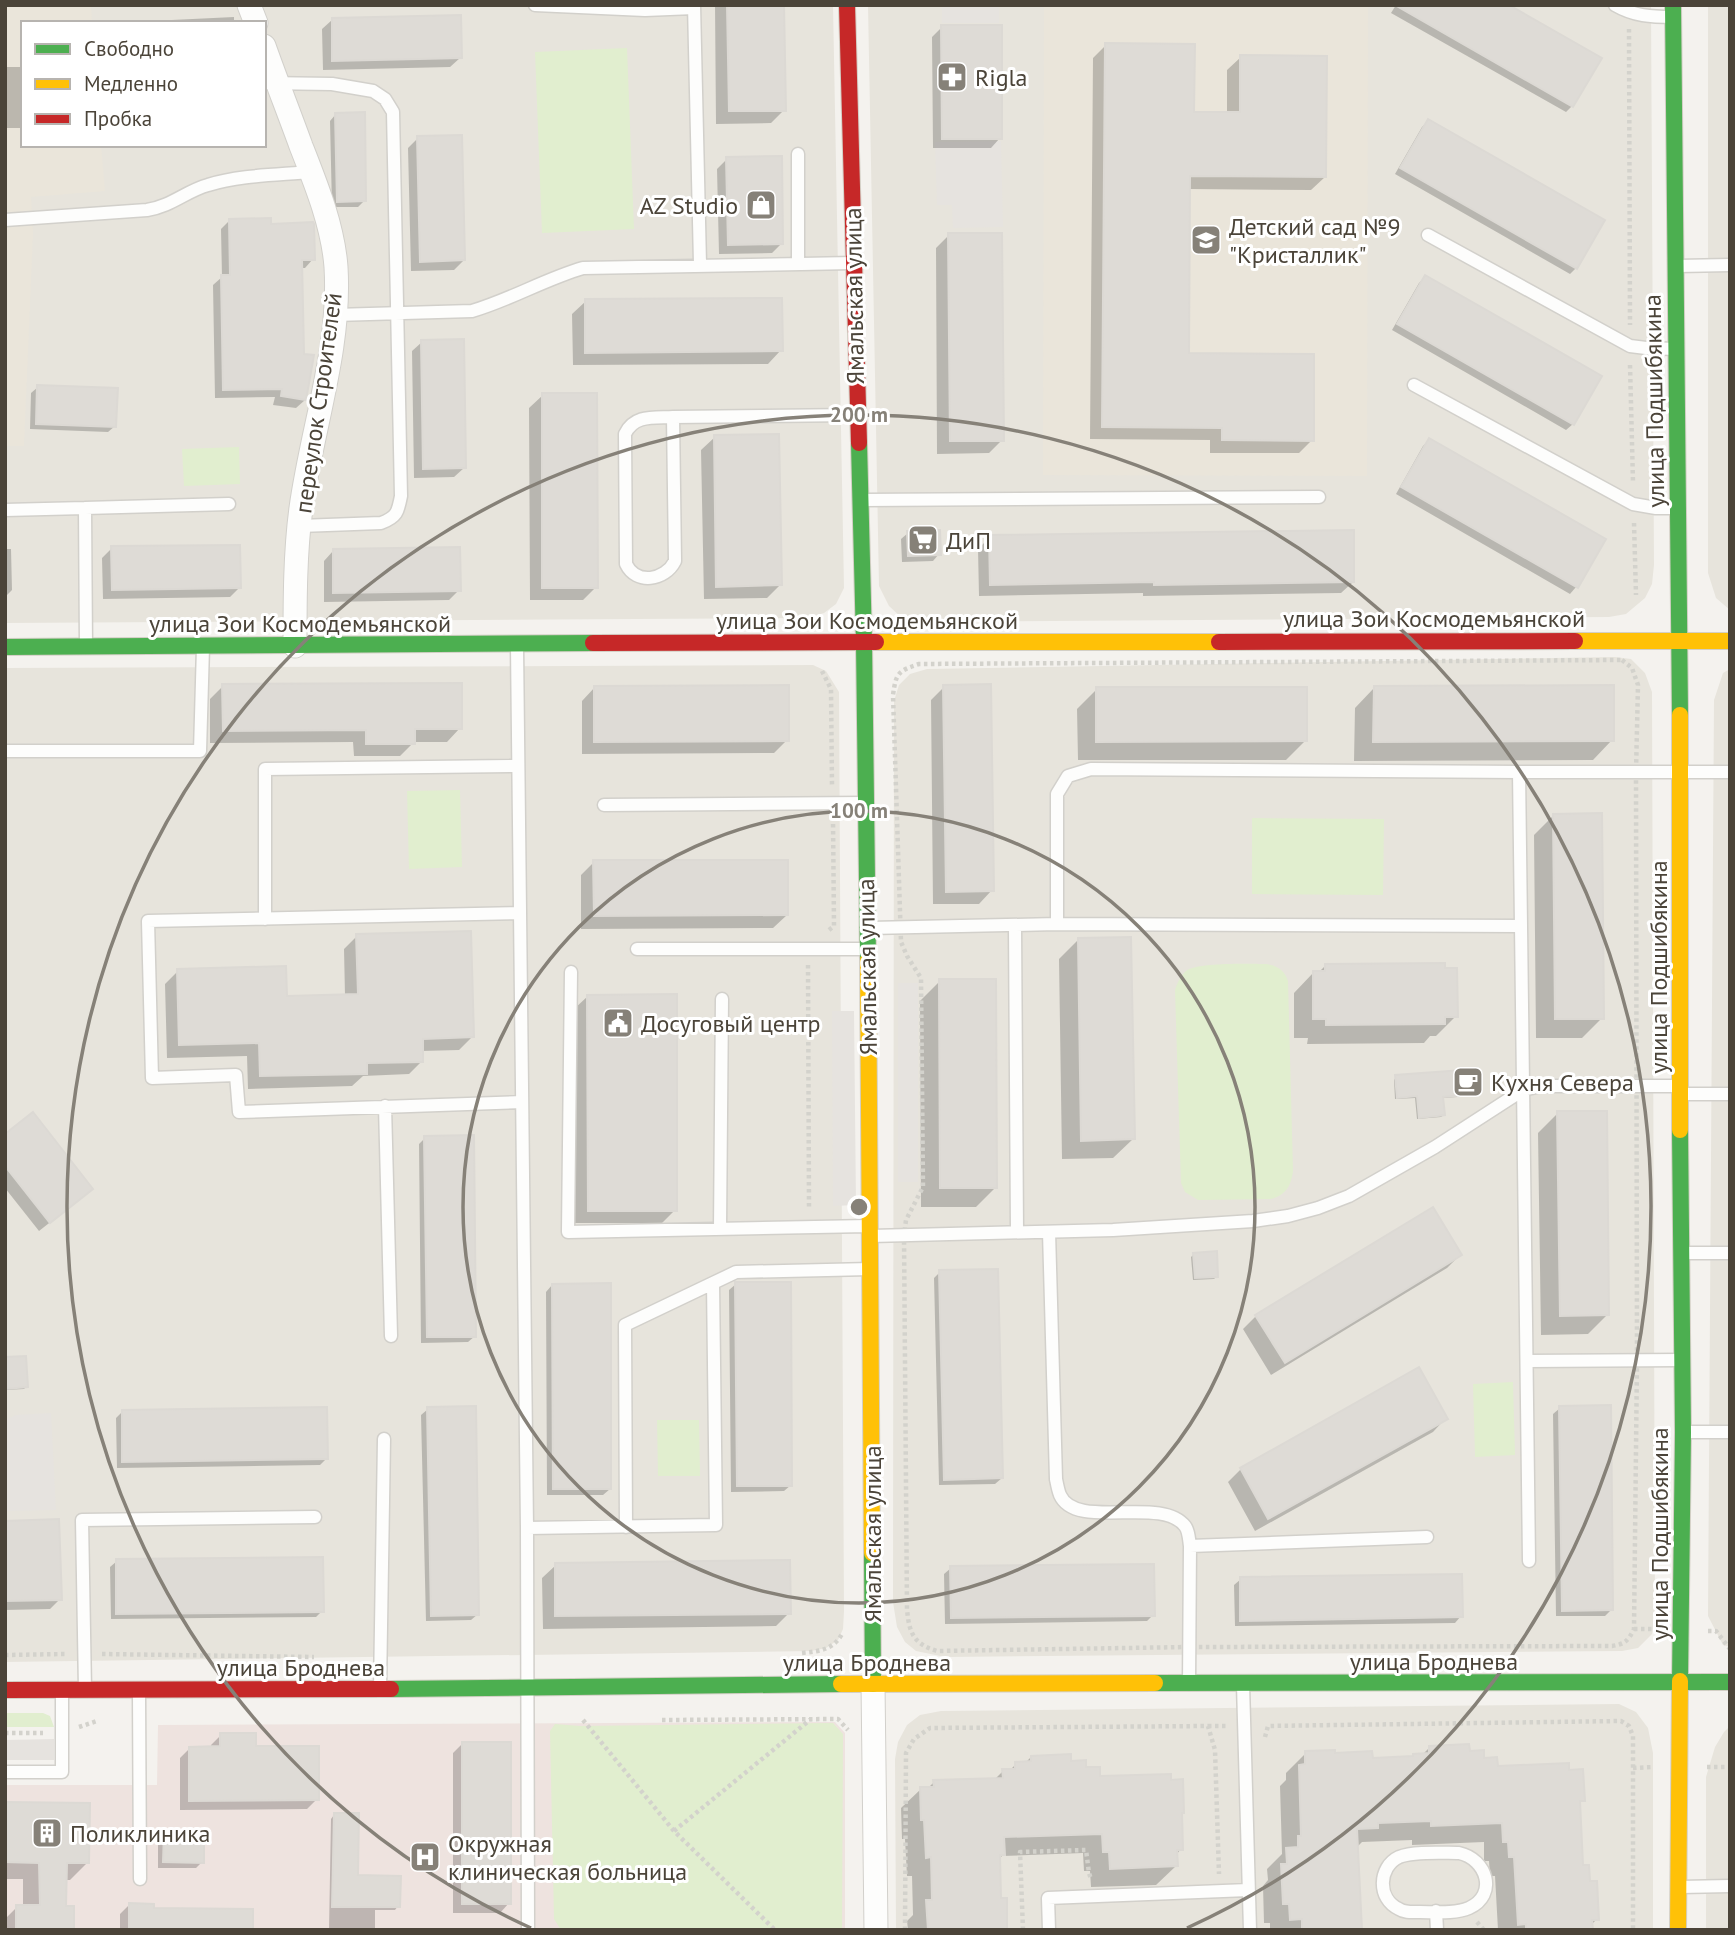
<svg xmlns="http://www.w3.org/2000/svg" width="1735" height="1935" viewBox="0 0 1735 1935" font-family="'PT Sans',sans-serif">
<style>
.residential{fill:#e7e4dc;fill-rule:evenodd}
.education{fill:#eae5da}
.medical{fill:#eee3df}
.green{fill:#e1eecf}
.parking{fill:#e6e3df}
.shadow{fill:#0003}
.building{fill:#dedbd6;stroke:#dcd9d4;stroke-width:2}
.lines{fill:none;stroke-linecap:round;stroke-linejoin:round}
.lane-casing{stroke:#d2d0cb;stroke-width:15}
.street-casing{stroke:#d2d0cb;stroke-width:25}
.fast-casing{stroke:#d3cfc5;stroke-width:18}
.slow-casing{stroke:#d3cfc5;stroke-width:18}
.jam-casing{stroke:#d3cfc5;stroke-width:18}
.path{stroke:#d3d2cc;stroke-width:4.5;stroke-dasharray:3.5 3.5;stroke-linecap:butt}
.lane{stroke:#fdfdfc;stroke-width:12}
.street{stroke:#fdfdfc;stroke-width:23}
.fast{stroke:#4caf50;stroke-width:16}
.slow{stroke:#ffc107;stroke-width:16}
.jam{stroke:#c62828;stroke-width:16}
.ring{fill:none;stroke:#868178;stroke-width:3.5}
.labels{text-anchor:middle;dominant-baseline:central;stroke-width:6;stroke-linejoin:round;paint-order:stroke}
.poi-label{font-size:24px;fill:#4b4439;stroke:#fff;text-anchor:start}
.street-label{font-size:24px;fill:#4b4439;stroke:#fff}
.centre{fill:#868178;stroke:#fff;stroke-width:3.5}
.ring-label{font-size:21px;text-anchor:middle;font-weight:bold;fill:#868178;stroke:#fff;stroke-width:6;stroke-linejoin:round;paint-order:stroke}
</style>
<rect width="100%" height="100%" fill="#f4f2ee"/>
<!-- residential -->
<path class="residential" d="M5 5H833L844 588 836 604 824 613 808 618 5 623ZM23 23H264V145H23Z
M868 5H1651L1654 565 1652 584 1645 598 1626 614 1609 617 920 622 902 618 889 606 879 586Z
M1708 5H1730V610L1716 598 1708 573Z
M1615 657 1631 659 1645 673 1652 692 1655 1617 1652 1634 1638 1648 1622 1651 945 1657 916 1651 905 1642 897 1627 893 1602 894 701 899 685 910 674 927 669Z
M813 665 826 671 839 692 844 1611 843 1629 838 1640 826 1648 811 1651 5 1662V668Z
M1730 669V1647L1723 1645 1708 1616 1714 700 1723 673Z
M1619 1704 1636 1712 1648 1728 1653 1753V1930H896L895 1759 898 1742 907 1725 920 1715 941 1711Z
M1730 1726V1930H1706V1777L1715 1747 1724 1732Z"/>
<!-- education -->
<path class="education" d="M5 5H91L92 23H23V145H101L105 191 31 197 33 233 24 446H5Z
M1044 5H1368L1367 476 1043 475Z"/>
<!-- medical -->
<path class="medical" d="M835 1722 845 1733V1930H5V1785H157L158 1725Z"/>
<!-- green -->
<path class="green" d="M627 48 634 229 542 233 535 52Z
M239 447 240 484 184 486 182 449Z
M460 790 462 867 409 869 407 791Z
M1252 818 1384 819 1383 895 1252 894Z
M1266 964C1276 965 1285 970 1288 981L1293 1171C1291 1186 1286 1195 1271 1199L1198 1200 1185 1192 1181 1183 1175 990C1178 982 1180 976 1186 971 1198 962 1249 964 1266 964Z
M1513 1382 1515 1455 1475 1457 1473 1384Z
M657 1420H699L700 1476H658Z
M5 1713H43L50 1716 54 1727H5Z
M833 1723 843 1734 842 1930H561L554 1919 550 1731 555 1724 580 1726Z"/>
<!-- parking -->
<path class="parking" d="M942 5H999V23H942Z
M1001 141 1003 227 953 228 952 205H937L935 142Z
M898 983H918V1182H898Z
M832 1011H854L856 1205 833 1206Z
M51 1413 56 1510 5 1511V1420L16 1415Z
M54 1739V1760H5V1740Z"/>
<!-- shadow -->
<path class="shadow" d="M715 5H783L784 110 771 123 716 124Z
M1396 5 1572 106 1566 112 1391 13Z
M234 17V23H109Z
M332 20 460 58 450 67 323 70 322 29Z
M942 27 1000 138 991 148H933L932 37Z
M1106 45 1192 114H1227V70L1241 57 1325 177 1311 190 1188 189 1187 355 1312 440 1299 453H1210V440L1090 439 1093 58Z
M5 67H23V125L21 128H5Z
M336 114 365 200 358 207H332L330 121Z
M1428 121 1576 268 1570 274 1395 174 1422 127Z
M418 138 464 260 454 270 411 271 408 148Z
M727 159 782 243 772 253 719 254 717 169Z
M229 221 269 226 313 259 305 268H300L305 400 296 408 273 405 275 397 215 398 213 285 222 277 221 229Z
M949 235 1002 440 989 453 937 454 936 248Z
M1425 277 1573 424 1566 430 1392 330 1419 283Z
M586 301 781 350 768 364 573 365 572 314Z
M422 342 464 468 454 477 414 478 412 351Z
M38 387 115 426 108 432 30 429 31 393Z
M543 395 596 587 583 600H530L529 408Z
M715 437 780 585 767 598 704 599 701 450Z
M1429 440 1604 540 1576 587 1570 594 1396 494 1423 446Z
M908 533 939 554 933 561 902 562 901 539Z
M990 537 1353 582 1341 593 1143 596V593L979 596 978 549Z
M112 548 240 587 230 597 103 599 102 558Z
M5 549H11L12 590 5 597Z
M333 551 459 590 449 600 324 602V561Z
M223 686 460 728 447 742H414L400 756H354L353 742 210 743V699Z
M595 687 787 740 774 753 582 754V701Z
M944 687 992 890 979 904H933L931 700Z
M1374 688 1612 740 1593 760 1354 761 1355 708Z
M1097 689 1305 741 1286 760H1078L1077 709Z
M1554 815 1602 1018 1582 1038H1536L1534 835Z
M594 862 787 915 773 928 581 929V875Z
M357 936 472 1037 459 1050 421 1051 422 1061 409 1074 363 1076 352 1086 248 1089 247 1056 167 1058 165 984 178 971 286 998 345 996 344 949Z
M1078 940 1133 1139 1113 1158 1062 1159 1059 959Z
M1326 965 1456 1016 1436 1036H1430L1424 1043 1307 1044 1308 1038H1294V993L1313 973H1318Z
M940 981 996 1187 976 1207H921L920 1001Z
M588 996 675 1210 662 1223H575L574 1009Z
M1396 1077 1476 1093 1473 1096 1442 1098 1444 1115 1441 1117 1417 1119 1415 1098 1395 1099 1394 1080Z
M1558 1113 1607 1315 1588 1334 1541 1335 1538 1133Z
M5 1136 81 1198 39 1231 5 1188Z
M425 1138 475 1336 468 1342 421 1343 419 1144Z
M1194 1254 1217 1276 1214 1279 1193 1280 1191 1257Z
M1460 1255 1447 1268 1271 1375 1243 1329 1256 1316Z
M940 1272 1002 1478 995 1484 939 1485 934 1278Z
M736 1284 791 1485 784 1491 731 1492 729 1290Z
M552 1285 610 1489 603 1495H547L546 1292Z
M5 1359 26 1387 24 1389 5 1390Z
M1560 1408 1611 1610 1605 1616H1556L1553 1414Z
M428 1409 478 1614 471 1620 426 1621 421 1415Z
M122 1412 326 1459 320 1465 117 1468 116 1418Z
M1446 1418 1433 1432 1255 1531 1228 1482 1241 1469Z
M5 1523 60 1599 50 1609 5 1610Z
M117 1561 322 1611 316 1617 111 1619 110 1567Z
M556 1565 789 1613 776 1626 543 1629 542 1578Z
M951 1568 1153 1615 1147 1621 945 1624 944 1574Z
M1241 1579 1461 1616 1455 1623 1235 1626 1234 1585Z
M221 1735 254 1748 317 1799 307 1809 180 1810V1758L190 1748H211V1745Z
M463 1743 509 1903 500 1913H453V1753Z
M1430 1747 1468 1753 1496 1768 1568 1772 1583 1800 1579 1804 1582 1867 1589 1883 1597 1919 1591 1925V1930H1498L1495 1876H1490L1489 1861H1484V1842L1412 1845V1840L1362 1842 1357 1847 1361 1930H1270V1923H1264L1263 1886 1268 1880 1267 1869 1282 1854 1280 1786 1286 1780V1773L1306 1753 1371 1760 1422 1755Z
M1031 1757 1070 1763 1084 1769 1099 1778 1180 1814 1181 1849 1176 1855V1866L1156 1885 1091 1887 1090 1871H1084L1083 1853 1002 1856 998 1860 999 1900 1005 1930H908L907 1921 913 1915 912 1876H907L905 1839H902L901 1808 921 1789 928 1788 934 1782 994 1780 1003 1771H1009L1016 1764 1025 1763Z
M5 1804 87 1863 70 1880H65L64 1907 72 1930H5V1919L17 1907H23V1879H5Z
M334 1815 356 1877 398 1906 395 1910H375V1930H329L331 1819Z
M164 1834 202 1862 196 1868H158V1840Z
M129 1905 153 1909 251 1930H120V1914Z"/>
<!-- building -->
<path class="building" d="M727 5H784L786 111H729Z
M1395 5H1509L1602 58 1573 107Z
M461 15 462 58 332 61V18Z
M941 25H1002V139H942Z
M1105 43 1195 44 1194 112H1240V55L1327 56 1326 177 1190 176 1189 353 1314 354V441L1222 440V428L1102 427Z
M365 112 366 201 337 202 335 113Z
M1428 119 1605 220 1577 269 1400 168Z
M462 135 465 260 420 262 417 136Z
M782 156 783 244 728 245 726 157Z
M271 218V224L313 222 314 224 315 260H302L304 354 314 355 306 400 281 396 282 389 223 390 221 275H230L229 219Z
M948 233H1002L1004 441H950Z
M1425 275 1602 376 1574 425 1397 324Z
M782 298 783 351 585 353V299Z
M464 339 466 468 423 469 421 340Z
M37 385 118 388 116 427 36 424Z
M542 393H597L598 588H542Z
M779 434 782 585 716 587 714 435Z
M1429 438 1606 539 1578 588 1401 487Z
M940 530 941 555 908 556 907 531Z
M1354 530V582L1154 585V582L990 585 989 535Z
M240 545 241 588 112 590 111 546Z
M460 547 461 591 333 593V549Z
M462 683V729H415V744H366V730L223 731 222 684Z
M991 684 994 891 946 892 943 685Z
M789 685V741L594 742V686Z
M1614 685V741L1373 742 1374 686Z
M1096 687H1307V741L1096 742Z
M1602 813 1604 1019H1555L1553 814Z
M593 860H788V915L594 916Z
M471 931 474 1037 423 1039V1062L367 1063V1074L260 1076 259 1043 179 1045 177 969 286 966 287 996 358 994 356 934Z
M1131 937 1135 1139 1081 1141 1078 938Z
M1445 963V968H1457L1458 1017H1445V1024L1326 1025V1019H1313V971H1325V964Z
M939 979H996L997 1188H940Z
M677 994V1211H588L587 995Z
M1476 1069 1478 1094 1443 1097 1445 1115 1419 1118 1417 1096 1397 1098 1395 1075Z
M1557 1111H1607L1609 1315 1560 1316Z
M33 1112 93 1189 50 1223 5 1166V1134Z
M474 1135 476 1337H427L424 1136Z
M1433 1207 1462 1255 1285 1363 1255 1315Z
M1217 1251 1218 1277 1195 1278 1193 1253Z
M998 1269 1003 1478 944 1480 939 1270Z
M735 1282H791L792 1486H737Z
M611 1283V1489H553L552 1284Z
M26 1356 28 1387 5 1389V1357Z
M1419 1367 1448 1419 1268 1519 1240 1468Z
M1611 1405 1613 1610 1562 1611 1559 1406Z
M476 1406 479 1615 431 1616 427 1407Z
M327 1407 328 1459 122 1462V1410Z
M59 1519 62 1600 5 1601V1521Z
M323 1557 324 1612 116 1614V1559Z
M790 1560 791 1614 555 1616V1563Z
M1154 1564 1155 1616 951 1618 950 1566Z
M1462 1574 1463 1617 1240 1621V1577Z
M220 1733H256V1746H319V1800L189 1801V1747L220 1746Z
M462 1742H511V1904H462Z
M1469 1744 1470 1751 1484 1750V1758L1497 1757 1498 1766 1569 1763V1770L1583 1769 1585 1801H1580L1583 1865H1589L1590 1881H1597L1599 1920H1592L1593 1930H1526V1924L1518 1925 1514 1857H1509L1508 1842H1503L1502 1823 1431 1826V1821L1378 1823V1828L1357 1829 1362 1930H1302V1919L1290 1920 1289 1904H1283L1281 1864H1287L1286 1848 1298 1847V1836H1301L1299 1765 1305 1764V1751L1335 1750V1753L1372 1751 1373 1758 1413 1756V1754L1429 1753V1746Z
M1071 1754V1761L1086 1760V1767H1100V1776L1171 1774V1780L1183 1779 1184 1813H1182L1183 1850H1177L1178 1866 1110 1869 1109 1852H1103L1102 1834 1004 1837 1005 1855H1000L1001 1898H1007V1930H928L926 1900H932L931 1857 926 1858 924 1820H921L920 1787H934L933 1780 1003 1778 1002 1769H1015V1762L1031 1761V1756Z
M5 1802 90 1803 89 1863H67L66 1906H74V1930H16V1905H40L39 1863 5 1862Z
M334 1813H359L358 1875 401 1876 400 1907H332Z
M164 1832H204V1863L163 1862Z
M129 1903 154 1904V1908L253 1909V1930H129Z"/>
<g class="lines">
<!-- lane casing -->
<g class="lane-casing">
<path id="lane" d="M535 5 645 10 694 8
M694 5 700 264
M1615 5C1634 16 1651 17 1673 17
M264 83 332 84 373 91 385 99 393 112 401 496C398 512 397 517 381 523L300 526
M5 220 147 210C172 206 186 191 208 185 239 175 278 175 311 172
M1428 235 1630 346 1646 348 1676 349
M798 264V154
M1678 266 1730 265
M335 315 472 311C510 300 545 279 583 268L853 263
M1414 385 1633 504 1656 508H1679
M673 417C655 418 634 414 625 434L626 564C636 585 665 581 675 561L673 417 856 415
M863 500 1319 497
M85 508 229 504
M5 510 85 508 86 647
M517 646 527 1528 528 1930
M5 751H200L203 647
M604 805 865 803
M519 913 148 921 152 1078 236 1075 239 1112 522 1102
M265 919V769L518 766
M1057 924 1521 926 1519 772
M1015 925 1017 1232
M1521 926 1529 1561
M870 928 1057 924V794L1068 776 1091 769 1519 772H1730
M637 949H867
M571 972 568 1232 868 1226
M1681 1094H1730
M385 1106 391 1336
M720 1229 722 999
M1049 1232 1056 1479C1057 1484 1058 1490 1060 1495 1076 1531 1161 1495 1185 1526 1189 1531 1189 1540 1190 1546L1189 1684
M871 1236 1113 1230 1253 1221 1288 1216 1318 1208 1349 1196 1435 1147 1523 1090 1541 1086H1680
M1682 1253H1730
M1528 1361 1681 1360
M1685 1432H1730
M626 1527 625 1325 713 1283
M527 1528 716 1525 713 1283 736 1272 870 1269
M1190 1546 1427 1537
M1243 1685 1250 1930
M85 1689 82 1520 315 1517
M380 1689 384 1439
M139 1693 140 1879
M5 1772H62V1689
M1459 1853C1487 1859 1498 1895 1469 1908 1455 1914 1435 1912 1420 1912 1412 1912 1405 1913 1399 1909 1377 1899 1378 1867 1399 1857 1414 1851 1442 1853 1459 1853Z
M1681 1887 1730 1886
M1436 1911 1437 1930
M1049 1930 1048 1898 1248 1890"/>
</g>
<!-- street casing -->
<g class="street-casing">
<path id="street" d="M249 5 256 23
M264 46C276 80 289 113 301 146 316 184 333 226 336 267 341 349 312 428 301 508 295 553 295 600 295 646
M873 1684 876 1930"/>
</g>
<!-- fast casing -->
<g class="fast-casing">
<path id="fast" d="M1673 5 1680 715
M859 443 864 642 868 960
M5 647 593 643
M1680 1130 1683 1432 1680 1681
M872 1553 873 1684
M1155 1683 1730 1682
M391 1689 841 1684"/>
</g>
<!-- slow casing -->
<g class="slow-casing">
<path id="slow" d="M1575 641H1730
M876 642H1219
M868 960 872 1553
M1680 1130V715
M841 1684 1155 1683
M1678 1930 1680 1681"/>
</g>
<!-- jam casing -->
<g class="jam-casing">
<path id="jam" d="M847 5 859 443
M1219 642 1575 641
M593 643 876 642
M5 1690 391 1689"/>
</g>
<!-- path -->
<path class="path" d="M1629 29 1630 325
M1630 365 1633 482
M1634 523 1636 595
M1622 660 1632 668 1638 685 1636 772 1637 1360 1634 1629C1628 1641 1625 1644 1612 1646L1189 1647 937 1651C913 1644 909 1632 907 1609L904 1236 906 1220 923 1187 921 978 907 956 901 942 893 695C896 673 898 671 919 664Z
M822 671 831 689 832 786
M829 930 834 926 833 819
M808 965 809 1208
M1634 1629H1654
M1708 1631H1716L1730 1649
M802 1653C820 1651 833 1650 842 1634
M102 1654 314 1657
M5 1655 65 1654
M583 1720 674 1831 775 1930
M662 1720 838 1719 848 1730
M1208 1726H1228
M79 1727 97 1721
M5 1733H43
M1265 1737 1268 1726 1621 1721 1629 1726 1633 1736V1930
M1707 1767H1730
M1633 1768 1653 1767
M674 1831 811 1719
M1477 1922 1484 1930
M905 1930 906 1753 914 1739 930 1728 1208 1726 1215 1750 1219 1874
M1023 1930 1020 1852 1086 1850 1089 1873 1091 1879"/>
<!-- lane -->
<use href="#lane" class="lane"/>
<!-- street -->
<use href="#street" class="street"/>
<!-- fast -->
<use href="#fast" class="fast"/>
<!-- slow -->
<use href="#slow" class="slow"/>
<!-- jam -->
<use href="#jam" class="jam"/>
</g>
<!-- distance rings -->
<g class="ring">
<circle cx="859" cy="1207" r="396"/>
<path d="M531 1928A792 792 0 1 1 1187 1928"/>
</g>
<!-- icons -->
<defs>
<g id="pharmacy-square" transform="scale(1.575)"><rect x="-9" y="-9" width="18" height="18" rx="4" fill="#868178" stroke="#fff"/><path d="M-2-6h4v4h4v4h-4v4h-4v-4h-4v-4h4Z" fill="#fff"/></g>
<g id="shop-square" transform="scale(1.575)"><rect x="-9" y="-9" width="18" height="18" rx="4" fill="#868178" stroke="#fff"/><path d="M-5-2.5h2.3a2.7 3.5 0 0 1 5.4 0H5L5.5 6h-11ZM-1.5-2.5h3a1.5 2.3 0 0 0-3 0Z" fill="#fff"/></g>
<g id="school-square" transform="scale(1.575)"><rect x="-9" y="-9" width="18" height="18" rx="4" fill="#868178" stroke="#fff"/><path d="M0-5L7-2L0 1L-7-2ZM-4 1L0 2.5L4 1V4Q0 6-4 4Z" fill="#fff"/></g>
<g id="supermarket-square" transform="scale(1.575)"><rect x="-9" y="-9" width="18" height="18" rx="4" fill="#868178" stroke="#fff"/><path d="M-6-5.5h2.5l.6 2H6L4.5 2H-2.5L-4.4-4H-6ZM-1.5 3.2a1.3 1.3 0 1 0 .1 0ZM3 3.2a1.3 1.3 0 1 0 .1 0Z" fill="#fff"/></g>
<g id="civic-square" transform="scale(1.575)"><rect x="-9" y="-9" width="18" height="18" rx="4" fill="#868178" stroke="#fff"/><path d="M-.6-6.5H3V-4.5H.6V-3L4-1V1h2V6H-6V1h2V-1L-.6-3ZM-1.2 2.5V6h2.4V2.5Z" fill="#fff"/></g>
<g id="cafe-square" transform="scale(1.575)"><rect x="-9" y="-9" width="18" height="18" rx="4" fill="#868178" stroke="#fff"/><path d="M-5.5-4.5H6V0H3Q3 3.5 0 3.5H-2.5Q-5.5 3.5-5.5 0ZM3-3.2v2h1.7v-2ZM-6 4.5H4V6H-6Z" fill="#fff"/></g>
<g id="building-square" transform="scale(1.575)"><rect x="-9" y="-9" width="18" height="18" rx="4" fill="#868178" stroke="#fff"/><path d="M-4-6H4V6H1V3H-1V6H-4ZM-2.5-4.3h1.7v1.8h-1.7ZM.8-4.3h1.7v1.8H.8ZM-2.5-1h1.7V.8h-1.7ZM.8-1h1.7V.8H.8Z" fill="#fff"/></g>
<g id="hospital-square" transform="scale(1.575)"><rect x="-9" y="-9" width="18" height="18" rx="4" fill="#868178" stroke="#fff"/><path d="M-5-5h3v3.5h4V-5h3V5h-3V1.5h-4V5h-3Z" fill="#fff"/></g>
</defs>
<g fill-rule="evenodd">
<use href="#pharmacy-square" x="952" y="77"/>
<use href="#shop-square" x="761" y="205"/>
<use href="#school-square" x="1206" y="240"/>
<use href="#supermarket-square" x="923" y="540"/>
<use href="#civic-square" x="618" y="1023"/>
<use href="#cafe-square" x="1468" y="1082"/>
<use href="#building-square" x="47" y="1833"/>
<use href="#hospital-square" x="425" y="1857"/>
</g>
<g class="labels">
<!-- poi labels -->
<g class="poi-label">
<text x="975" y="77">Rigla</text>
<text x="738" y="205" text-anchor="end">AZ Studio</text>
<text x="1229" y="226">Детский сад №9<tspan x="1229" dy="28">"Кристаллик"</tspan></text>
<text x="946" y="540">ДиП</text>
<text x="641" y="1023">Досуговый центр</text>
<text x="1491" y="1082">Кухня Севера</text>
<text x="70" y="1833">Поликлиника</text>
<text x="448" y="1843">Окружная<tspan x="448" dy="28">клиническая больница</tspan></text>
</g>
<!-- street labels -->
<g class="street-label">
<text transform="translate(854 296) rotate(-91)">Ямальская улица</text>
<text transform="translate(1654 401) rotate(-91)">улица Подшибякина</text>
<text transform="translate(318 403) rotate(-82)">переулок Строителей</text>
<text x="1434" y="618">улица Зои Космодемьянской</text>
<text x="867" y="620">улица Зои Космодемьянской</text>
<text x="300" y="623">улица Зои Космодемьянской</text>
<text transform="translate(867 967) rotate(-91)">Ямальская улица</text>
<text transform="translate(1658 967) rotate(-90)">улица Подшибякина</text>
<text transform="translate(872 1534) rotate(-90)">Ямальская улица</text>
<text transform="translate(1659 1534) rotate(-90)">улица Подшибякина</text>
<text x="1434" y="1661">улица Броднева</text>
<text x="867" y="1662">улица Броднева</text>
<text x="301" y="1667">улица Броднева</text>
</g>
</g>
<circle cx="859" cy="1207" r="10" class="centre"/>
<g class="ring-label">
<text x="859" y="422">200 m</text>
<text x="859" y="818">100 m</text>
</g>
<!-- border -->
<rect width="1735" height="1935" fill="none" stroke="#4b4439" stroke-width="14"/>
<!-- legend -->
<rect x="21" y="21" width="245" height="126" fill="#ffffff" stroke="#b7b4b0" stroke-width="2"/>
<rect x="35" y="44" width="35" height="10" fill="#4caf50" stroke="#b7b4b0" stroke-width="2"/>
<text x="84" y="56" font-size="21" fill="#4b4439">Свободно</text>
<rect x="35" y="79" width="35" height="10" fill="#ffc107" stroke="#b7b4b0" stroke-width="2"/>
<text x="84" y="91" font-size="21" fill="#4b4439">Медленно</text>
<rect x="35" y="114" width="35" height="10" fill="#c62828" stroke="#b7b4b0" stroke-width="2"/>
<text x="84" y="126" font-size="21" fill="#4b4439">Пробка</text>
</svg>
